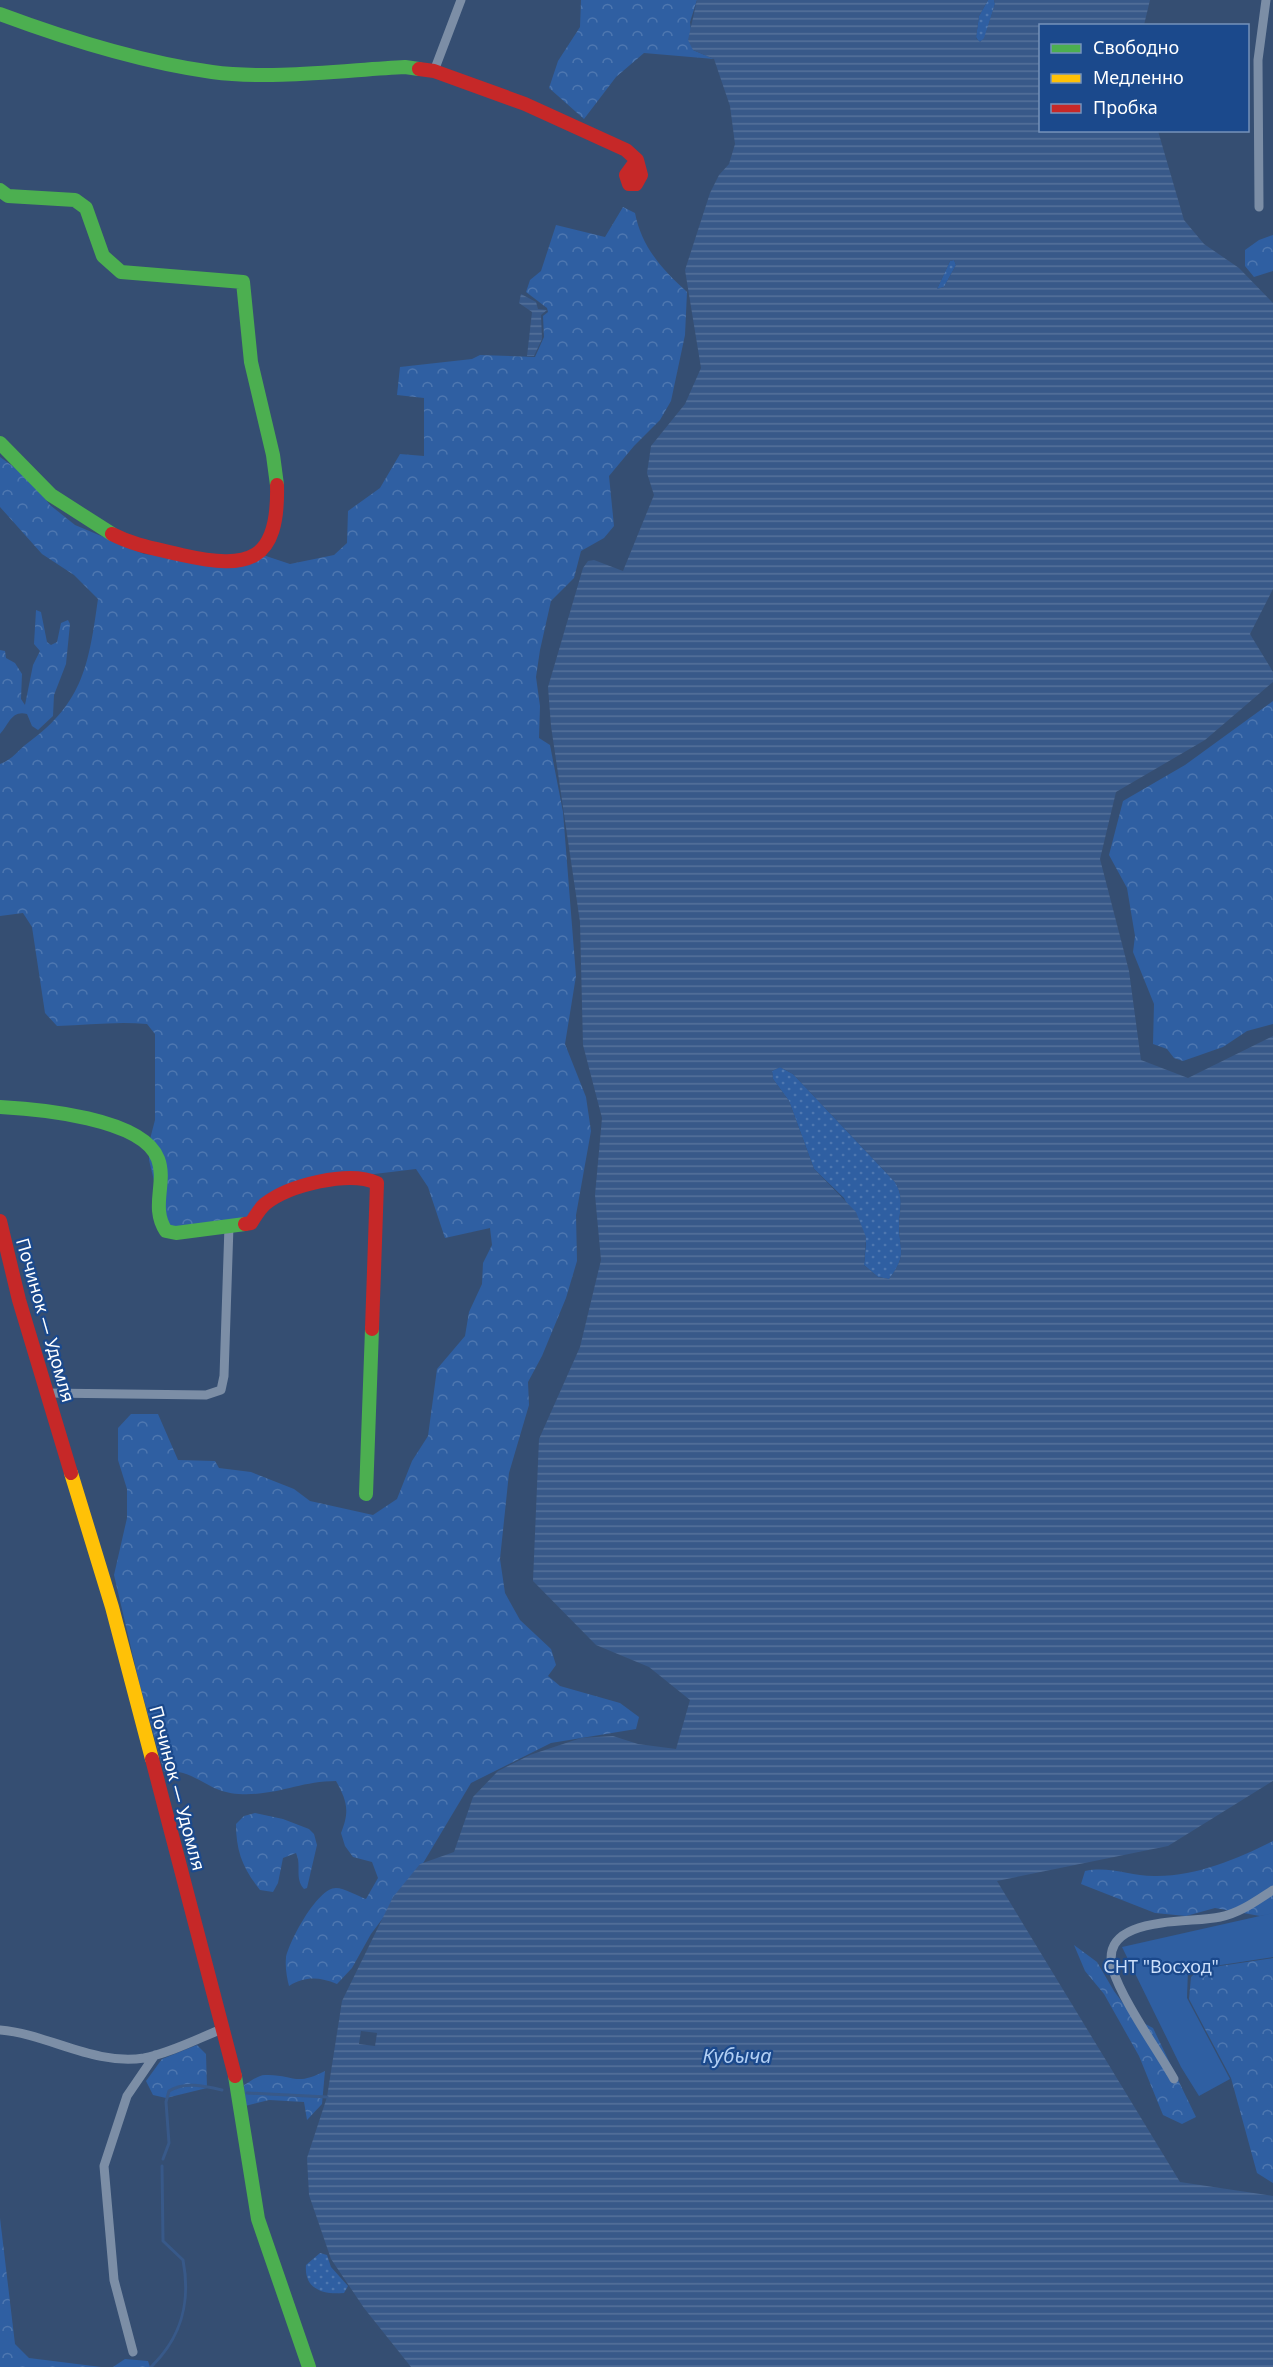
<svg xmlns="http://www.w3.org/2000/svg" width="1273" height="2367" viewBox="0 0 1273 2367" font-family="'Noto Sans',sans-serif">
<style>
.grass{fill:url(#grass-dots)}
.forest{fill:url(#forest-crowns)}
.garden{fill:#2f5fa2}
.water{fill:url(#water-rules);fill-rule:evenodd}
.pier{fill:#354e72}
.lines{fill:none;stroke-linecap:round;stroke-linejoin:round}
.stream{stroke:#385989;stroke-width:3}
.street{stroke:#7c8ea6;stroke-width:9}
.fast{stroke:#4caf50;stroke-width:14}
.slow{stroke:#ffc107;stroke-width:14}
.jam{stroke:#c62828;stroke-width:14}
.labels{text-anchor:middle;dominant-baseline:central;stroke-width:4.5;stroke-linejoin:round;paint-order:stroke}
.street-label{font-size:18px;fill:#fff;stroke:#1b498c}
.park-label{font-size:18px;fill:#ccdffa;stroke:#1b498c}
.water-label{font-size:20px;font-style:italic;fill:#b2cff4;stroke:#1b498c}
</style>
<defs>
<pattern id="grass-dots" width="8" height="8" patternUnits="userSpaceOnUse" patternTransform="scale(1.5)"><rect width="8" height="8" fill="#2f5fa2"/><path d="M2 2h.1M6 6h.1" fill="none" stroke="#4e77b0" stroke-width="1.8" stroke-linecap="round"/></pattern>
<pattern id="forest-crowns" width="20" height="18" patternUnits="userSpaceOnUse" patternTransform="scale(1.5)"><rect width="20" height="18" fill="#2f5fa2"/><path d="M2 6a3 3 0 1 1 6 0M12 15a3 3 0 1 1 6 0" fill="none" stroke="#4e77b0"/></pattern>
<pattern id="water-rules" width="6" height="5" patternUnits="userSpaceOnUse" patternTransform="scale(1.5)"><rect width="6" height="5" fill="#385989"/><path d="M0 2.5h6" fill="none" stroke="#56729b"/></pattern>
</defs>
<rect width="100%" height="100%" fill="#354e72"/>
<!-- grass -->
<path class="grass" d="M988 0H994L995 4 984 40 979 42 976 37 979 16Z
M954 260 956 265 944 287 937 289 950 261Z
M780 1067 793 1074 895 1182C904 1197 900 1207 899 1224 899 1249 908 1255 889 1279L878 1277 864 1265 866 1243 844 1198 814 1169 789 1101 773 1079 772 1071Z
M320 2253 327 2255 331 2267 348 2286 344 2293C323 2295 304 2289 306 2265Z"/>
<!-- forest -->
<path class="forest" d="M581 0H697L690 22 693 50 714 59 644 53 616 77 584 119 549 88 558 61 580 27Z
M623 207 635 213C642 248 662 269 687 292L685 335 671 401 660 420 634 446 609 476 614 526 604 538 581 551 574 578 551 601 540 650 536 677 540 706 539 738 550 745 563 812 576 976 565 1044 586 1097 591 1131 576 1215 577 1261 566 1298 542 1356 528 1382 529 1405 509 1473 500 1559 505 1593 520 1620 551 1649 556 1665 548 1676 560 1686 620 1703 639 1717 636 1729 551 1743 471 1783 419 1870 371 1934 352 1968 337 1984C319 1977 306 1976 289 1986 287 1978 285 1967 286 1958 289 1942 317 1888 336 1888 344 1888 358 1896 366 1899L378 1878 372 1862 353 1857 345 1846 341 1833C350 1811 347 1801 336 1781 300 1781 277 1796 239 1794 212 1792 205 1780 183 1773 178 1771 170 1772 164 1772L139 1682 114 1575 127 1518V1489L118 1460V1428L131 1414H158L178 1460 215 1461 219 1468 251 1472 294 1489 310 1501 373 1515 397 1499 412 1461 428 1436 437 1369 465 1336 469 1312 482 1284 483 1263 492 1245 490 1228 445 1238 428 1187 416 1169 291 1184 245 1224 212 1228 165 1226 149 1160V1143L155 1120V1034L147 1024C117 1021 88 1025 57 1026L45 1013 32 927 23 913 0 916V764C12 760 19 749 29 742 84 702 89 662 98 599L74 575 42 554 0 507V457L28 477 50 505 75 525 144 554 185 558 263 555 290 564 334 555 347 543 348 511 380 488 400 454 424 456V398L397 395 400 367 472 359 480 355 535 357 544 337 543 316 548 312 547 308 526 292 530 280 541 271 556 225 605 237Z
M1273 235V271L1254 277 1245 266V250L1259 240Z
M36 610 41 612 47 642 51 645 57 642 61 623 68 620 70 624 66 664 54 695 53 716 38 730 32 726 27 714C11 710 9 725 0 734V650L5 651 6 658 15 663 22 674 21 699 25 705 33 665 40 651 34 644Z
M1273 701V1024L1247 1031 1223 1047 1183 1061 1174 1058 1167 1049 1153 1044 1154 1004 1133 952 1135 936 1127 888 1109 855 1123 801 1185 765Z
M255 1813 283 1819 309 1829 314 1834 317 1845 307 1888 304 1889C294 1878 302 1865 296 1853L283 1858 278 1883 273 1892 260 1890C243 1869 236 1851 236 1824L244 1816Z
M1273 1841V1914L1260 1916 1215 1908 1186 1916 1155 1913 1081 1884 1085 1871C1110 1866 1130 1876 1154 1876 1195 1877 1237 1859 1273 1841Z
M1074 1945 1097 1962 1114 1991 1134 2018 1153 2028 1196 2117 1182 2124 1163 2115 1139 2056 1104 1994 1085 1971Z
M1273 1958V2183L1257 2173 1231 2078 1189 1999 1191 1977 1200 1969Z
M197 2045 206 2054 207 2088 166 2098 153 2095 146 2081 162 2059Z
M325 2071 322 2104 307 2120 304 2102 269 2100 245 2106 244 2085C250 2082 258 2075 265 2075 293 2074 295 2087 325 2071Z
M0 2218 15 2344 29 2358 101 2367H0Z
M125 2359 148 2361 150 2367H113Z"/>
<!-- garden -->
<path class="garden" d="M1273 1913V1957L1188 1970 1187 1998 1230 2079 1199 2096 1181 2067 1122 1947Z"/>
<!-- water -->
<path class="water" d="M697 0H988L979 16 976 38 980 42 984 38 995 4 994 0H1150L1144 25 1040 26V130L1158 131 1184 220 1204 244 1239 268 1273 303V589L1250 634 1273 672V682L1205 740 1116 792 1100 859 1129 971 1141 1060 1188 1078 1273 1036V1781L1168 1846 997 1881 1180 2182 1273 2196V2367H411L364 2308 331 2259 309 2195 307 2158 327 2097 342 2001 393 1897 420 1864 454 1852 473 1797 498 1771 530 1755 581 1738 613 1736 638 1744 676 1749 690 1700 649 1667 596 1645 533 1581 539 1439 580 1347 601 1260 595 1195 602 1118 583 1045 580 922 551 726 548 687 583 568 588 561 594 560 623 571 654 495 647 473 651 446 685 404 701 368 685 270 710 193 719 175 729 164 735 144 730 106 714 59 693 50 688 40ZM954 260 956 265 944 287 937 289 950 261ZM780 1067 793 1074 895 1182C904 1197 900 1207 899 1224 899 1249 908 1255 889 1279L878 1277 864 1265 866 1237 856 1212 814 1169 789 1101 773 1079 772 1071Z
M521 294 536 302 538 309 547 310 541 315 542 339 534 356H527L532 312 519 303Z"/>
<!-- pier -->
<path class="pier" d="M361 2031 377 2033 375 2046 359 2044Z"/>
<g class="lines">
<!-- stream -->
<path class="stream" d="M247 2093 327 2097
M163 2159 169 2143 166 2102 169 2091C184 2081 205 2086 222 2090
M151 2367C182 2337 191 2302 183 2260L163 2241 162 2166"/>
<!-- street -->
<path class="street" d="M434 71 461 0
M1259 207 1258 60 1266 0
M47 1393 206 1395 221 1390 224 1376 229 1226
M0 2030C48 2034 95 2066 144 2058 170 2053 197 2039 222 2029
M1174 2079C1157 2049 1122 2000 1113 1970 1097 1914 1189 1924 1220 1917 1240 1913 1256 1901 1273 1890
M133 2352 114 2280 104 2166 127 2096 155 2055"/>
<!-- fast -->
<path class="fast" d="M0 14C67 39 141 62 212 72 269 80 346 70 405 67L419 69
M0 190 8 196 75 200 86 208 103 256 121 272 243 282 251 362 273 455 277 485
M0 443 51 495 112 534
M0 1107C38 1109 143 1118 158 1159 167 1183 150 1207 166 1231L176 1233 245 1224
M366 1494 372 1329
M235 2076 258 2219 309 2367"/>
<!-- slow -->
<path class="slow" d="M71 1473 112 1607 152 1759"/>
<!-- jam -->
<path class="jam" d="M419 69 434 71 525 104 626 150 637 160 641 175 636 184H629L626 175 637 160
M112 534C135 546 158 549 182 555 249 570 279 562 277 485
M0 1221 19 1300 71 1473
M245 1224 251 1223C255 1217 259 1209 265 1204 289 1185 349 1170 377 1183L372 1329
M152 1759 235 2076"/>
</g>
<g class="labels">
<!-- street labels -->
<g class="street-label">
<text transform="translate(46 1320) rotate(74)">Починок — Удомля</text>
<text transform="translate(178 1788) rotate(75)">Починок — Удомля</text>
</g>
<!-- park labels -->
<g class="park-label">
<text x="1161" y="1966">СНТ "Восход"</text>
</g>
<!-- water labels -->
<g class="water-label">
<text x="737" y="2055">Кубыча</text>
</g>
</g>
<!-- legend -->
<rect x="1039" y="24" width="210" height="108" fill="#1b498c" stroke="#7692ba" stroke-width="1.5"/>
<rect x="1051" y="44" width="30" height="9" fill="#4caf50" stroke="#7692ba" stroke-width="1.5"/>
<text x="1093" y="54" font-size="18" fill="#ffffff">Свободно</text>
<rect x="1051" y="74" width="30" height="9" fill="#ffc107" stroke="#7692ba" stroke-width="1.5"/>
<text x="1093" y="84" font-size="18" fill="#ffffff">Медленно</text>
<rect x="1051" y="104" width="30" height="9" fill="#c62828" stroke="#7692ba" stroke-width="1.5"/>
<text x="1093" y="114" font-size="18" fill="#ffffff">Пробка</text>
</svg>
